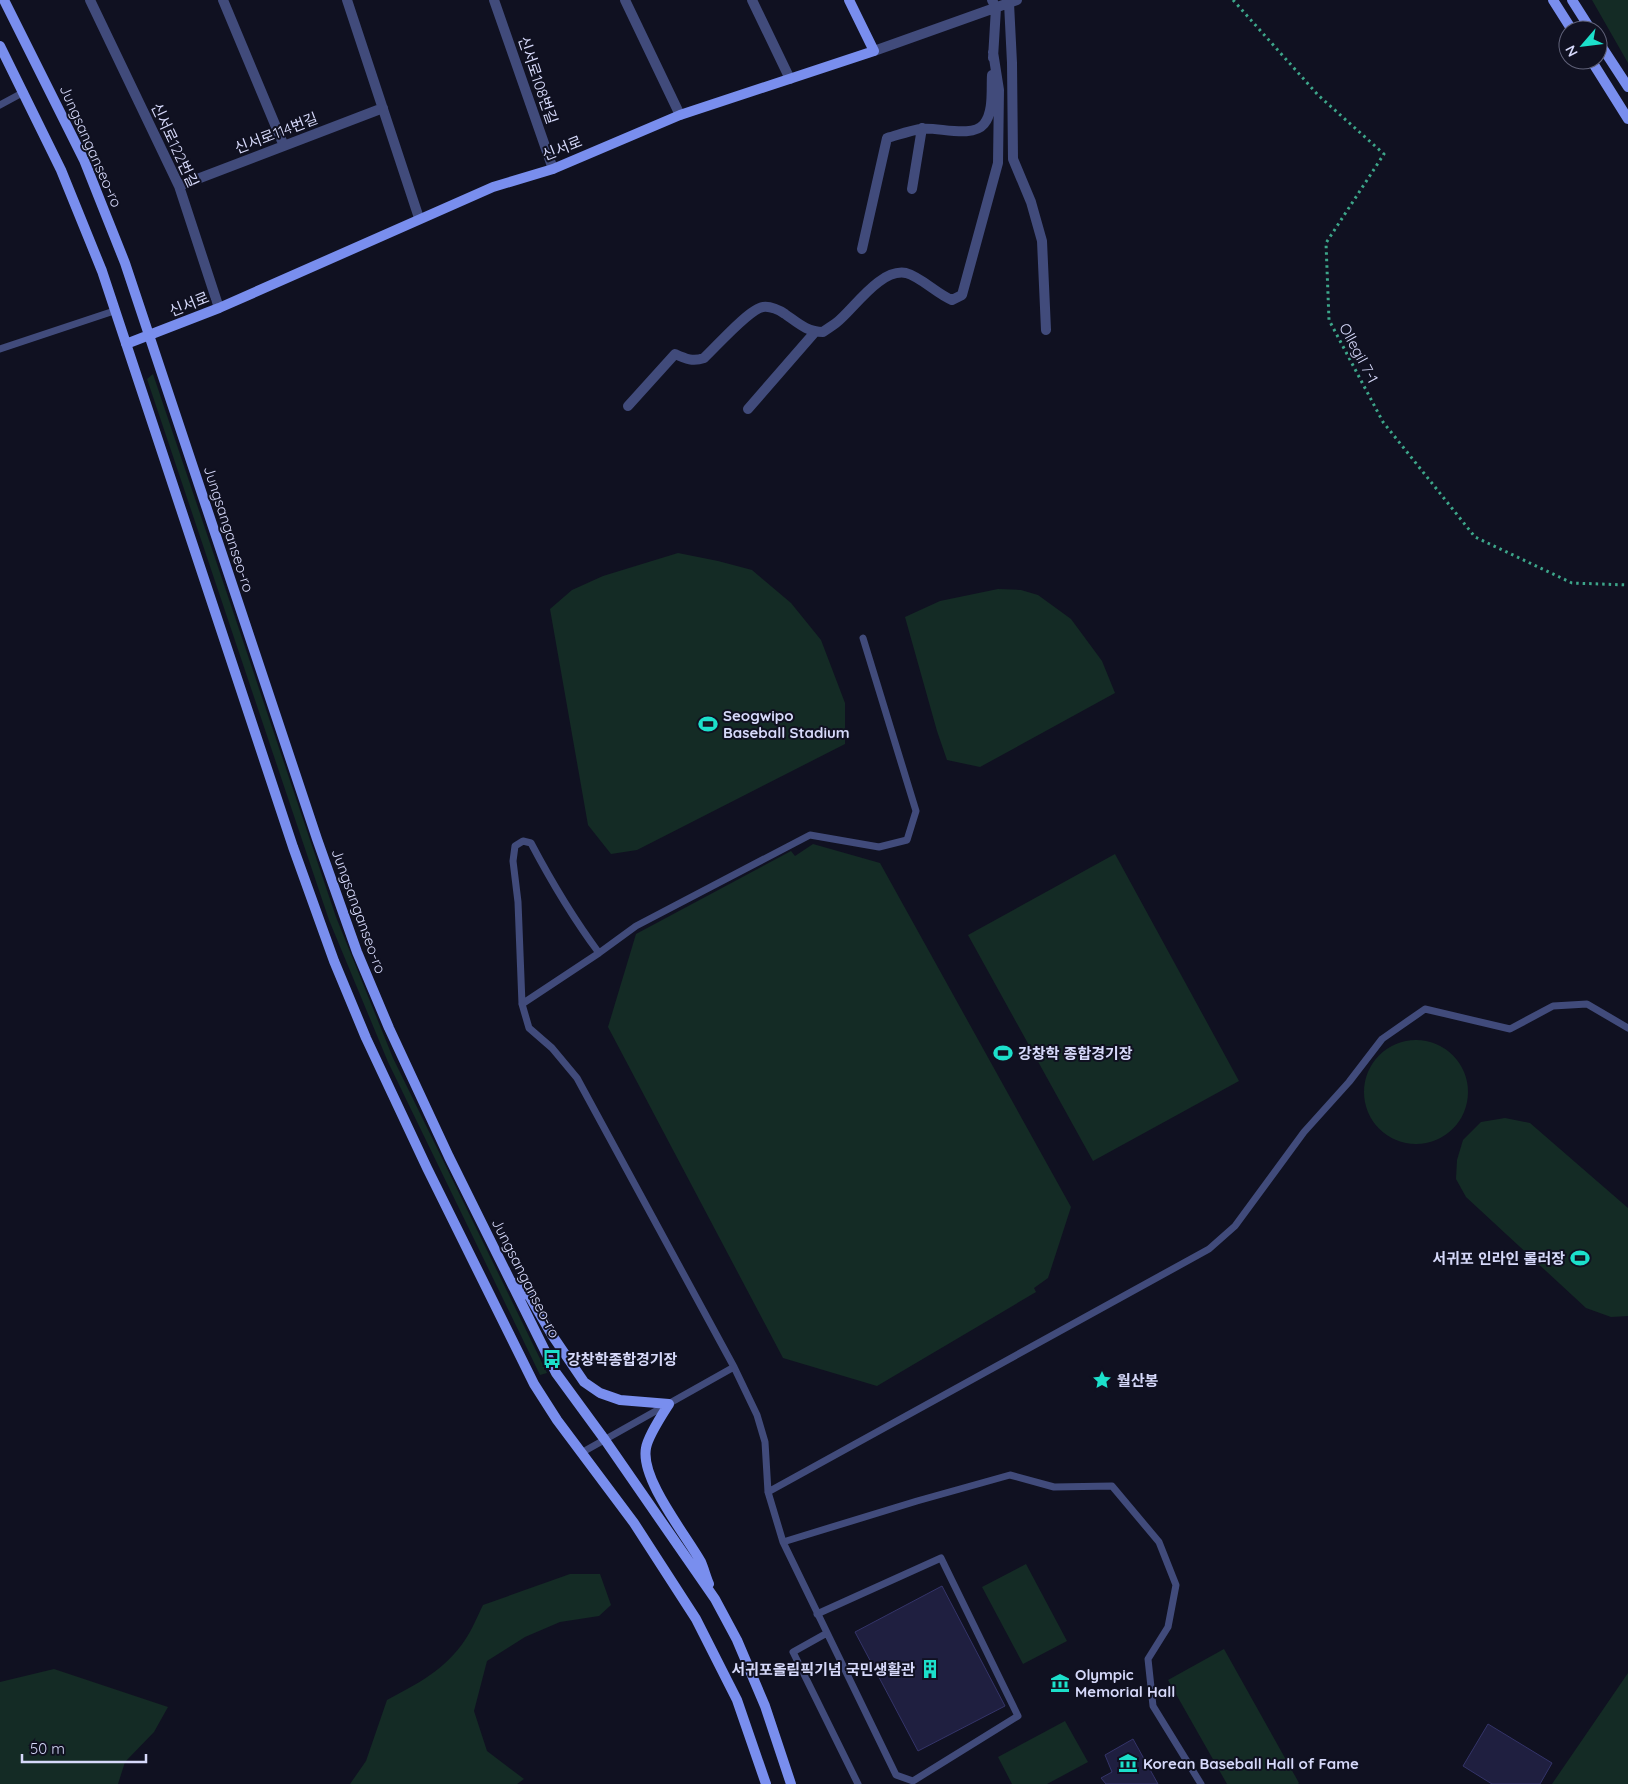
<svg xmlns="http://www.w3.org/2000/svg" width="1628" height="1784" viewBox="0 0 1628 1784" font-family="Quicksand,'Noto Sans KR',sans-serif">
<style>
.green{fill:#142b25}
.building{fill:#1f1f40;stroke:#343469}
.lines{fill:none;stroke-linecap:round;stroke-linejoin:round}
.path{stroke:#3da68a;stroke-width:3;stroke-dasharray:2.5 4;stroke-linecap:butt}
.lane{stroke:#414b7b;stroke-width:7}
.street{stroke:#414b7b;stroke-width:10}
.secondary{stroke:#798eee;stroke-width:10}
.labels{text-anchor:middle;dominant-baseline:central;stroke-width:4;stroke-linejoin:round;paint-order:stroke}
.street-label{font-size:15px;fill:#d6d9fa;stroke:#101121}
.poi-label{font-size:15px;font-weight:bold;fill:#d6d9fa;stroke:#101121;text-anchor:start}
</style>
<rect width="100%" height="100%" fill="#101121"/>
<!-- green -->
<path class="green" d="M1592 0H1628V63Z
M153 374 336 917 393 1058 547 1373 540 1375 388 1062 329 920 147 379Z
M678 553 718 561 752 570 791 603 821 640 845 703V744L637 850 611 854 588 825 550 609 572 590 603 576Z
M998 589 1021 590 1038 595 1071 619 1102 661 1115 693 980 767 947 760 937 731 905 617 940 601Z
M813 844 880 863 1071 1207 1048 1278 1034 1288 1036 1292 877 1386 783 1358 608 1027 636 934 791 851 795 856Z
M1115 854 1239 1081 1093 1161 968 935Z
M1364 1092a52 52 0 1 1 104 0a52 52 0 1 1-104 0Z
M1505 1118 1530 1123 1628 1208V1316L1611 1317 1586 1308 1466 1197 1456 1179 1457 1160 1463 1140 1481 1122Z
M1026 1564 1067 1641 1023 1664 982 1587Z
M570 1574H600L611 1605 599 1616 560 1622 525 1637 487 1661 474 1711 487 1751 524 1779 517 1784H350L366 1761 387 1700C417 1684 445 1670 465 1640 472 1630 477 1617 483 1605Z
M1224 1649 1299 1783 1298 1784H1227L1168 1680Z
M54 1669 168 1707 154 1732 125 1762 118 1784H0V1682Z
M1628 1673V1784H1552Z
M1065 1721 1088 1762 1047 1784H1012L998 1757Z"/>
<!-- building -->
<path class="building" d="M942 1586 1005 1706 918 1751 855 1632Z
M1488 1724 1552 1763 1540 1784H1492L1463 1766Z
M1133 1739 1158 1784H1106L1101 1778 1112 1772 1105 1755Z"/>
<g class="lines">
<!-- path -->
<path class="path" d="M1233 0 1318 95 1384 154 1326 243 1329 320 1383 422 1475 537 1572 583 1628 585"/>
<!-- lane -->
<path class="lane" d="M0 105 24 92
M0 349 114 311
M522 1004 599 953
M734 1367 577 1078 552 1048 529 1028 522 1004 518 902 513 861 515 846 523 841 531 843C551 881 573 918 599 953L636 926 810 835 879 847 907 840 916 811 863 638
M581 1453 734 1367 757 1415 765 1442 768 1492 783 1542 896 1775 913 1781 1018 1716 941 1558 817 1614
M768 1492 1209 1249 1235 1226 1304 1132 1349 1082 1382 1039 1425 1009 1510 1029 1553 1006 1587 1004 1628 1028
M783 1542 917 1501 1010 1475 1054 1487 1112 1486 1159 1542 1176 1585 1168 1627 1148 1659 1153 1706 1201 1784
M827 1633 793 1652 858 1784"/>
<!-- street -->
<path class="street" d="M90 0 179 186 219 308
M223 0 284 146
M347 0 419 218
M494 0 553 169
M625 0 680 115
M752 0 790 79
M992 0 996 8 993 58
M1009 3 1012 63 1013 159 1031 202 1042 241 1046 330
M874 51 1017 0
M179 186 383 108
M912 189 922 128
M862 249 887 138C898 135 909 131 920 129 936 126 972 139 984 124 994 112 991 89 992 75
M628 406 675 354C686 359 693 362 704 358 716 347 749 309 763 307 770 306 780 310 785 314 798 323 807 332 823 332 827 329 832 326 836 323 854 309 880 268 906 273 921 277 937 294 952 300L962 295 998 163 999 90 993 52
M748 409 815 332"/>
<!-- secondary -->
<path class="secondary" d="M4 0 84 160 125 263 317 839 357 952 389 1028 449 1157 556 1373 605 1440 715 1599 737 1640 765 1706 791 1784
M1553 0 1572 30
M1572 0 1591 30
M1598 41 1628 87
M0 46 61 170 102 271 293 847 334 961 366 1038 427 1168 534 1384 557 1420 634 1523 696 1619 737 1700 766 1784
M1591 60 1628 119
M126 344 219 308 493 187 553 169 680 115 874 51 849 0
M516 1283 530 1297 552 1335 584 1382 600 1393 620 1400 669 1404C662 1415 648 1436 646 1448 640 1479 686 1535 701 1562 704 1569 706 1577 709 1584"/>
</g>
<!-- icons -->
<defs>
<g id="stadium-bare" transform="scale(1.5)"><path d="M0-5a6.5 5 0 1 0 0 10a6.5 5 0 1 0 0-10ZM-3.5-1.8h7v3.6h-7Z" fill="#1ce0cb" stroke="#101121" stroke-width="2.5" paint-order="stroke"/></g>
<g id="bus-bare" transform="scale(1.5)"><path d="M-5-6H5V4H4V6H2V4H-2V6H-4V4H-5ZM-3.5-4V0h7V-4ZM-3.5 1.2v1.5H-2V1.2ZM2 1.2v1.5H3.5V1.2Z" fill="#1ce0cb" stroke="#101121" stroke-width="2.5" paint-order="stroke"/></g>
<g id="sight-bare" transform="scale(1.5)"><path d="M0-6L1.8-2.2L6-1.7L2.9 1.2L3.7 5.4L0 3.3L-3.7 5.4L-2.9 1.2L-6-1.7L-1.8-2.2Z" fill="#1ce0cb" stroke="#101121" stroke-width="2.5" paint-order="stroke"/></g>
<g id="building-bare" transform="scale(1.5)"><path d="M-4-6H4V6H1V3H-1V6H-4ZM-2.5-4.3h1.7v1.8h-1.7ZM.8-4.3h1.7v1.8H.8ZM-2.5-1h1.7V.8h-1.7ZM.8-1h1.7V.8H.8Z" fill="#1ce0cb" stroke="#101121" stroke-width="2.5" paint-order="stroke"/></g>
<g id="museum-bare" transform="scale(1.5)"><path d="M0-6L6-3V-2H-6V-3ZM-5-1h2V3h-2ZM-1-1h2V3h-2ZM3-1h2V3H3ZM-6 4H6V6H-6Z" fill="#1ce0cb" stroke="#101121" stroke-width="2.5" paint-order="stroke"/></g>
</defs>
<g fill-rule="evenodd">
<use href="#stadium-bare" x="708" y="724"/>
<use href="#stadium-bare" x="1003" y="1053"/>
<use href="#stadium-bare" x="1580" y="1258"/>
<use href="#bus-bare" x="552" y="1359"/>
<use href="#sight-bare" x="1102" y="1380"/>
<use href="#building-bare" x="930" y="1669"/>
<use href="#museum-bare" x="1060" y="1683"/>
<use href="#museum-bare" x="1128" y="1763"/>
</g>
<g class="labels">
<!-- street labels -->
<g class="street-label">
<text transform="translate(538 80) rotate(71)">신서로108번길</text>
<text transform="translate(276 133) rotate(-21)">신서로114번길</text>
<text transform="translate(175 145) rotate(65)">신서로122번길</text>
<text transform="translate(91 146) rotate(66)">Jungsanganseo-ro</text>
<text transform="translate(562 148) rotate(-22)">신서로</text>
<text transform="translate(189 304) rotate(-22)">신서로</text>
<text transform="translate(1359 353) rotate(62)">Ollegil 7-1</text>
<text transform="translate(229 529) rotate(72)">Jungsanganseo-ro</text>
<text transform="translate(359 911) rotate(70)">Jungsanganseo-ro</text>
<text transform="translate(526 1278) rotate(63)">Jungsanganseo-ro</text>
</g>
<!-- poi labels -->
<g class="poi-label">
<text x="723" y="715">Seogwipo<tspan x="723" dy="17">Baseball Stadium</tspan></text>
<text x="1018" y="1053">강창학 종합경기장</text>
<text x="1565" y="1258" text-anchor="end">서귀포 인라인 롤러장</text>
<text x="567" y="1359">강창학종합경기장</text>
<text x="1117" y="1380">월산봉</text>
<text x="915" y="1669" text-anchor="end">서귀포올림픽기념 국민생활관</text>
<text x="1075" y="1674">Olympic<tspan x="1075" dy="17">Memorial Hall</tspan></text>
<text x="1143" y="1763">Korean Baseball Hall of Fame</text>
</g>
</g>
<!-- north arrow -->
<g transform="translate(1583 45) rotate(242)"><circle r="24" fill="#101121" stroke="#5f6178"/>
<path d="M0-4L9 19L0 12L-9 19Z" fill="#1ce0cb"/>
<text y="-8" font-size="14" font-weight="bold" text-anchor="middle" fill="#d6d9fa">N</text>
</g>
<!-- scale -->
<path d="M22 1754v8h124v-8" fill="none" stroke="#d6d9fa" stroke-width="2.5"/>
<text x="30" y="1754" font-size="15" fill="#d6d9fa" stroke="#101121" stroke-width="4" paint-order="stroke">50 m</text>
</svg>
